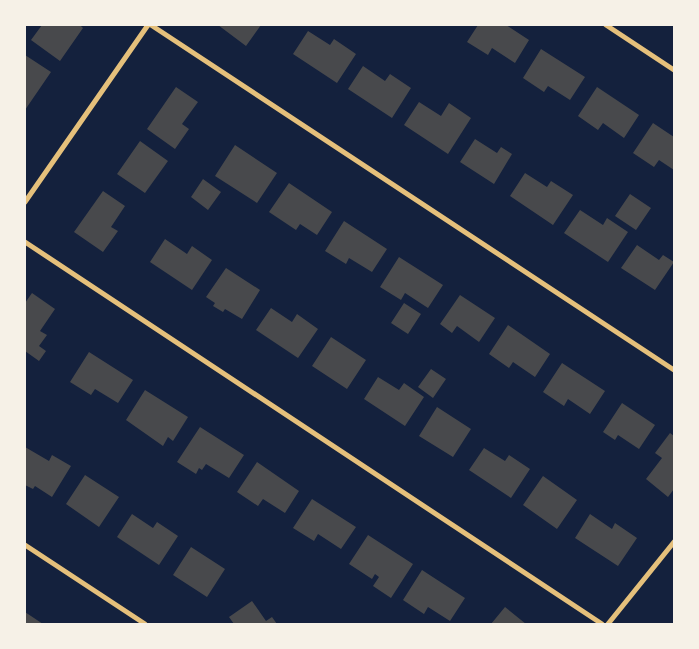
<svg xmlns="http://www.w3.org/2000/svg" width="699" height="649" viewBox="0 0 699 649" font-family="'PT Sans',sans-serif">
<style>
.building{fill:#48494c}
.lines{fill:none;stroke-linecap:round;stroke-linejoin:round}
.minor{stroke:#e5c07b;stroke-width:5}
</style>
<rect width="100%" height="100%" fill="#14213d"/>
<!-- building -->
<path class="building" d="M42 25H80L83 28 60 61 31 40Z
M218 25H261L246 46Z
M478 25H506L529 40 515 63 492 48 488 55 467 42Z
M308 31 330 45 334 39 356 54 337 83 293 54Z
M541 49 585 77 570 100 548 86 544 92 523 78Z
M25 55 51 72 25 110Z
M363 66 385 81 390 74 411 88 392 118 348 89Z
M176 87 198 102 182 124 189 129 175 149 147 129Z
M597 87 639 115 624 138 603 123 598 130 578 116Z
M419 102 441 116 449 103 471 118 448 154 404 125Z
M653 123 674 137V170L659 160 654 167 633 153Z
M475 139 497 153 501 147 512 154 494 184 460 162Z
M140 141 168 161 145 193 117 174Z
M235 145 277 173 257 203 215 176Z
M525 173 547 187 551 181 573 195 553 225 510 196Z
M203 179 221 192 208 210 191 197Z
M289 183 332 212 317 235 300 224 296 230 269 212Z
M103 191 125 206 111 227 118 231 103 252 74 232Z
M630 194 651 208 636 230 615 216Z
M580 210 603 225 607 218 628 232 608 262 564 233Z
M344 221 387 249 372 272 349 258 346 264 325 251Z
M165 239 187 254 192 246 212 260 192 290 150 262Z
M637 245 659 260 663 255 674 262 655 290 621 268Z
M399 257 443 285 428 308 405 293 401 300 380 287Z
M226 268 260 290 242 319 225 309 223 312 213 306 215 303 206 297Z
M32 293 55 309 40 331 47 335 39 346 46 351 39 361 25 351V303Z
M460 295 495 318 479 342 457 326 452 333 440 324Z
M404 303 421 314 408 334 391 323Z
M271 308 292 322 297 314 318 329 298 358 256 330Z
M508 325 550 354 535 377 513 362 509 368 489 354Z
M331 337 366 360 347 389 312 366Z
M89 352 133 380 118 403 95 389 91 395 70 382Z
M562 363 605 391 590 414 568 399 564 406 543 392Z
M431 369 446 379 433 398 418 387Z
M378 377 399 390 404 383 424 397 405 426 364 399Z
M145 390 188 417 173 441 168 437 163 446 126 420Z
M622 403 655 425 639 449 618 435 615 440 603 432Z
M437 407 471 429 453 457 419 436Z
M200 427 244 455 229 478 206 464 202 470 199 468 196 474 177 462Z
M670 433 674 436V489L668 497 646 479 662 458 655 453Z
M25 447 49 461 52 455 71 466 52 497 35 486 33 489 25 485Z
M484 448 505 461 509 455 530 469 511 498 469 470Z
M257 462 299 491 285 513 263 499 258 506 237 492Z
M85 475 119 497 99 527 66 504Z
M543 476 577 500 557 529 523 505Z
M312 499 356 527 341 549 318 534 314 541 293 528Z
M132 514 153 528 157 522 178 536 159 565 117 537Z
M590 514 612 529 615 523 637 538 618 566 575 538Z
M368 535 413 564 391 598 373 586 379 577 375 574 372 579 349 564Z
M191 547 225 569 207 597 173 575Z
M422 570 465 598 450 621 428 607 424 614 403 600Z
M252 601 266 621 272 617 277 624H234L229 617Z
M505 607 526 624H491Z
M25 612 43 624H25Z"/>
<g class="lines">
<!-- minor -->
<path class="minor" d="M151 25 674 370
M606 25 674 70
M25 202 148 25
M25 242 602 624
M25 545 145 624
M608 624 674 542"/>
</g>
<!-- border -->
<rect width="699" height="649" fill="none" stroke="#f6f1e7" stroke-width="52"/>
</svg>
